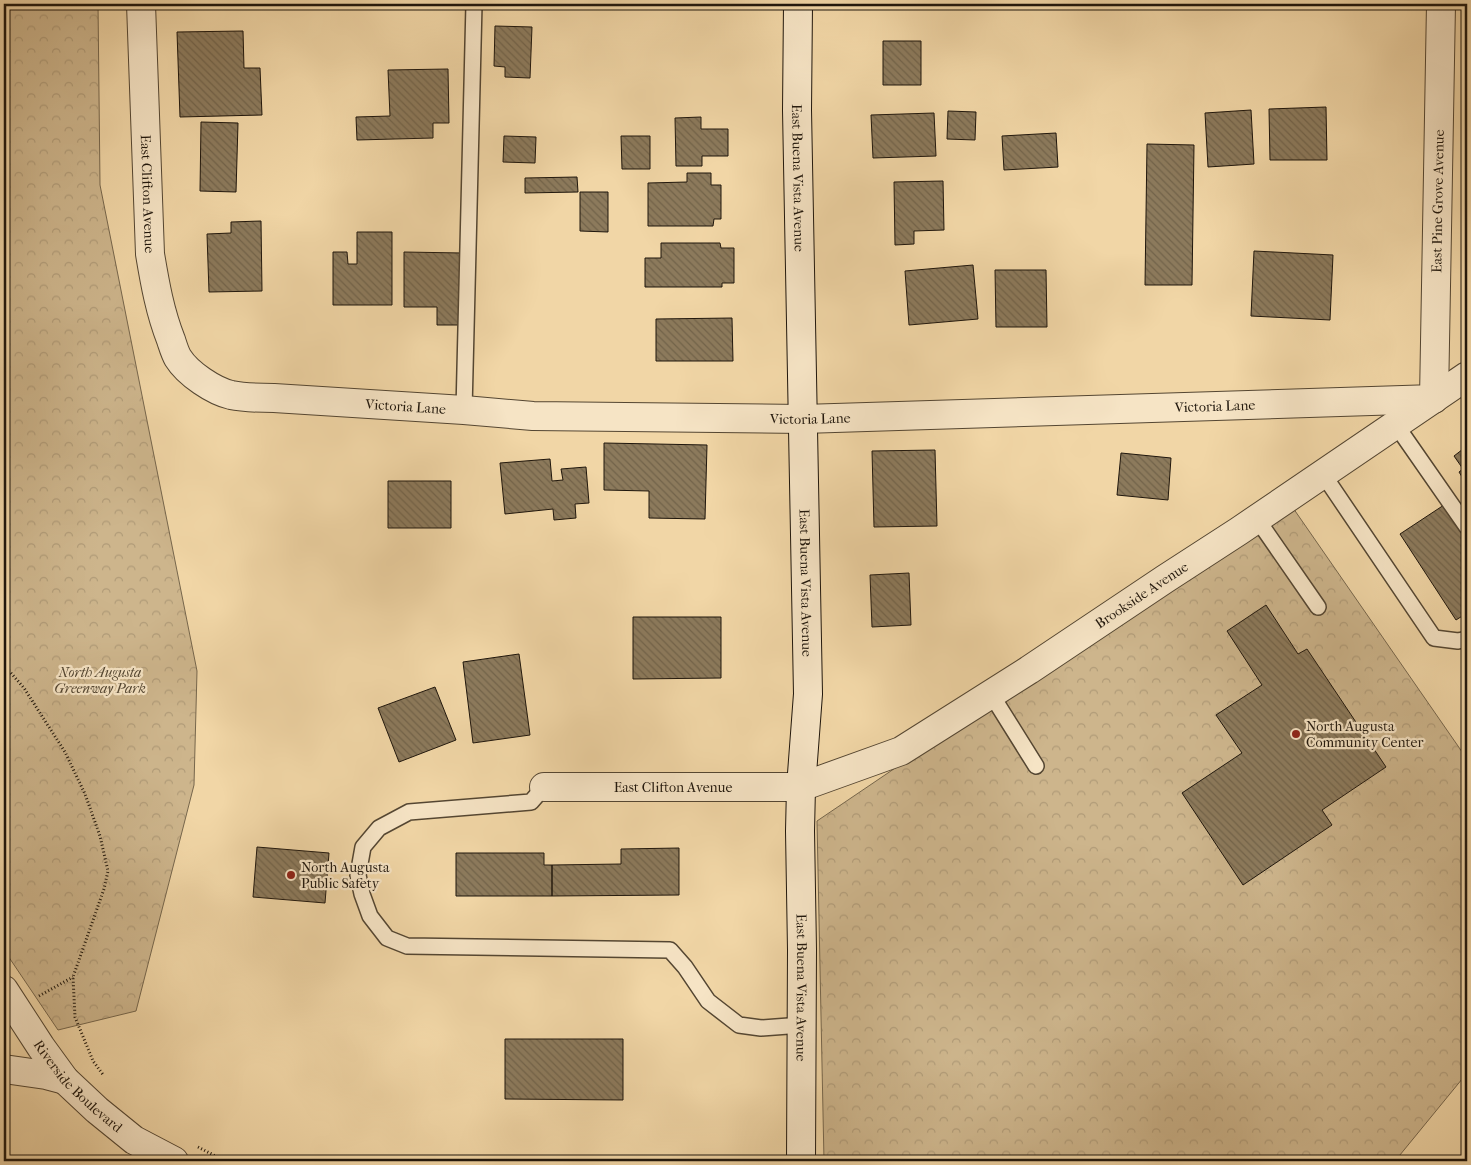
<svg xmlns="http://www.w3.org/2000/svg" width="1471" height="1165" viewBox="0 0 1471 1165" font-family="'IM FELL French Canon',serif">
<style>
.park{fill:url(#park-crowns);stroke:#76664c}
.building{fill:url(#building-back-hatch);stroke:#1f160c}
.lines{fill:none;stroke-linecap:round;stroke-linejoin:round}
.lane-casing{stroke:#544632;stroke-width:18}
.street-casing{stroke:#544632;stroke-width:30}
.secondary-casing{stroke:#1f160c;stroke-width:30}
.path{stroke:#1f160c;stroke-width:3;stroke-dasharray:1 2.5;stroke-linecap:butt}
.lane{stroke:#f6e4c5;stroke-width:15}
.street{stroke:#f6e4c5;stroke-width:28}
.secondary{stroke:#f6e4c5;stroke-width:28}
.poi-dot{fill:#8f2418;stroke:#f6e4c5;stroke-width:2}
.labels{text-anchor:middle;dominant-baseline:central;stroke-width:4.5;stroke-linejoin:round;paint-order:stroke}
.street-label{font-size:14px;fill:#1f160c;stroke:#f6e4c5}
.park-label{font-size:14px;font-style:italic;fill:#534632;stroke:#f6e4c5}
.poi-label{font-size:14px;fill:#1f160c;stroke:#f6e4c5;text-anchor:start}
</style>
<defs>
<pattern id="park-crowns" width="20" height="18" patternUnits="userSpaceOnUse" patternTransform="scale(1.25)"><rect width="20" height="18" fill="#cdb58c"/><path d="M2 6a3 3 0 1 1 6 0M12 15a3 3 0 1 1 6 0" fill="none" stroke="#b09b78"/></pattern>
<pattern id="building-back-hatch" width="6" height="6" patternUnits="userSpaceOnUse" patternTransform="scale(1.25)"><rect width="6" height="6" fill="#8c7a5c"/><path d="M-1 5l2 2M0 0l6 6M5-1l2 2" fill="none" stroke="#72634a"/></pattern>
</defs>
<rect width="100%" height="100%" fill="#f1d6a6"/>
<filter id="stains"><feTurbulence type="fractalNoise" baseFrequency=".004" numOctaves="4"/><feColorMatrix values="0 0 0 0 .2 0 0 0 0 .09 0 0 0 0 .02 0 0 0 .5 -.17"/></filter>
<radialGradient id="worn" r=".72"><stop offset=".6" stop-color="#630" stop-opacity="0"/><stop offset="1" stop-color="#630" stop-opacity=".3"/></radialGradient>
<!-- park -->
<path class="park" d="M4 4H98L100 185 197 671 194 785 136 1011 58 1030 4 950Z
M1291 505 1467 759V1073L1395 1161H824L817 821 978 712Z"/>
<!-- building -->
<path class="building" d="M495 26 532 27 530 78 505 77V67L494 66Z
M243 31 244 68H260L262 115 180 117 177 32Z
M883 41H921V85H883Z
M448 69 449 123H433V138L357 140 356 117 390 116 388 70Z
M1326 107 1327 160H1270L1269 109Z
M1251 110 1254 164 1208 167 1205 113Z
M948 111 976 112 975 140 947 139Z
M934 113 936 156 873 158 871 115Z
M701 117V129H728V156H702V166H676L675 118Z
M201 122 238 123 236 192 200 191Z
M1056 133 1058 167 1004 170 1002 136Z
M504 136 536 137 535 163 503 162Z
M621 136H650V169H622Z
M1147 144 1194 145 1192 285H1145Z
M687 173H711V185H721V219H714L713 226H648V183L687 182Z
M577 177 578 192 525 193V178Z
M943 181 944 230 914 231V244L895 245 894 182Z
M580 192H608V232L580 231Z
M261 221 262 291 209 292 207 234 231 233V222Z
M357 232H392V305H333V252H347L348 264H357Z
M661 243H720L721 248H734V283H722V287H645V258H661Z
M1254 251 1333 255 1330 320 1251 316Z
M404 252 462 253 461 325H437V307H404Z
M973 265 978 319 909 325 905 271Z
M995 270H1046L1047 327H996Z
M732 318 733 361H656V319Z
M604 443 707 445 705 519 649 518V491L604 490Z
M1467 446V485L1459 472 1463 469 1454 456Z
M935 450 937 526 874 527 872 451Z
M1121 453 1171 458 1168 500 1117 495Z
M550 459 552 481 563 480 561 469 586 467 589 503 575 504 576 518 554 520 553 509 505 514 500 463Z
M388 481H451V528H388Z
M1444 505 1467 540V613L1456 620 1400 534Z
M909 573 911 625 872 627 870 575Z
M1266 605 1298 654 1307 649 1386 767 1322 810 1332 825 1243 885 1182 793 1242 753 1216 715 1262 685 1227 631Z
M633 617H721V678L633 679Z
M519 654 530 735 473 743 463 662Z
M435 687 456 740 399 762 378 708Z
M257 847 329 853 325 903 253 897Z
M679 848V895L552 896V865L621 864V849Z
M456 853H544V865H552V896H456Z
M505 1039H623V1100L505 1099Z"/>
<g class="lines">
<!-- lane casing -->
<g class="lane-casing">
<path id="lane" d="M464 410 474 4
M1396 425 1467 527
M1323 474 1434 638 1458 641 1467 639
M1257 519 1318 607
M991 694 1036 766
M544 787 531 802 409 812 379 828 363 847 358 875 362 894 370 916 387 938 407 946 670 950 685 967 708 1001 739 1025 761 1028 802 1025"/>
</g>
<!-- street casing -->
<g class="street-casing">
<g id="street">
<path id="s1" d="M141 4 150 254C155 284 160 312 171 340 173 346 175 353 178 358 188 374 214 391 231 395 246 398 259 398 274 398L464 410 533 416 803 419 1434 399 1441 4"/>
<path id="s2" d="M544 787H801L901 751 1029 670 1165 579 1239 531 1467 376"/>
<path id="s3" d="M4 990 41 1047 65 1080 97 1110 134 1140 174 1161"/>
<path d="M4 1069 46 1075 65 1080"/>
</g>
</g>
<!-- secondary casing -->
<g class="secondary-casing">
<g id="secondary">
<path id="s4" d="M798 4 797 110 808 694 801 787 800 831 802 950 801 1161"/>
</g>
</g>
<!-- path -->
<path class="path" d="M4 665 24 688 65 752 85 794 100 836 108 871 104 889 73 977 75 1017 93 1061 104 1076
M39 996 73 977
M198 1147 225 1161"/>
<!-- lane -->
<use href="#lane" class="lane"/>
<!-- street -->
<use href="#street" class="street"/>
<!-- secondary -->
<use href="#secondary" class="secondary"/>
</g>
<!-- markers -->
<g class="poi-dot">
<circle cx="1296" cy="734" r="5"/>
<circle cx="291" cy="875" r="5"/>
</g>
<g class="labels">
<!-- street labels -->
<g class="street-label">
<text stroke="none"><textPath href="#s4" startOffset="174">East Buena Vista Avenue</textPath></text>
<text stroke="none"><textPath href="#s1" startOffset="190">East Clifton Avenue</textPath></text>
<text stroke="none"><textPath href="#s1" startOffset="1826">East Pine Grove Avenue</textPath></text>
<text stroke="none"><textPath href="#s1" startOffset="599">Victoria Lane</textPath></text>
<text stroke="none"><textPath href="#s1" startOffset="1409">Victoria Lane</textPath></text>
<text stroke="none"><textPath href="#s1" startOffset="1004">Victoria Lane</textPath></text>
<text stroke="none"><textPath href="#s4" startOffset="579">East Buena Vista Avenue</textPath></text>
<text stroke="none"><textPath href="#s2" startOffset="650">Brookside Avenue</textPath></text>
<text stroke="none"><textPath href="#s2" startOffset="129">East Clifton Avenue</textPath></text>
<text stroke="none"><textPath href="#s4" startOffset="984">East Buena Vista Avenue</textPath></text>
<text stroke="none"><textPath href="#s3" startOffset="122">Riverside Boulevard</textPath></text>
</g>
<!-- park labels -->
<g class="park-label">
<text x="100" y="672">North Augusta<tspan x="100" dy="16">Greenway Park</tspan></text>
</g>
<!-- poi labels -->
<g class="poi-label">
<text x="1306" y="726">North Augusta<tspan x="1306" dy="16">Community Center</tspan></text>
<text x="301" y="867">North Augusta<tspan x="301" dy="16">Public Safety</tspan></text>
</g>
</g>
<!-- margin -->
<rect width="1471" height="1165" fill="none" stroke="#f1d6a6" stroke-width="20"/>
<rect x="5" y="5" width="1461" height="1155" fill="none" stroke="#1f160c" stroke-width="2.5"/>
<rect x="10" y="10" width="1451" height="1145" fill="none" stroke="#1f160c"/>
<rect width="100%" height="100%" filter="url(#stains)"/>
<rect width="100%" height="100%" fill="url(#worn)"/>
</svg>
